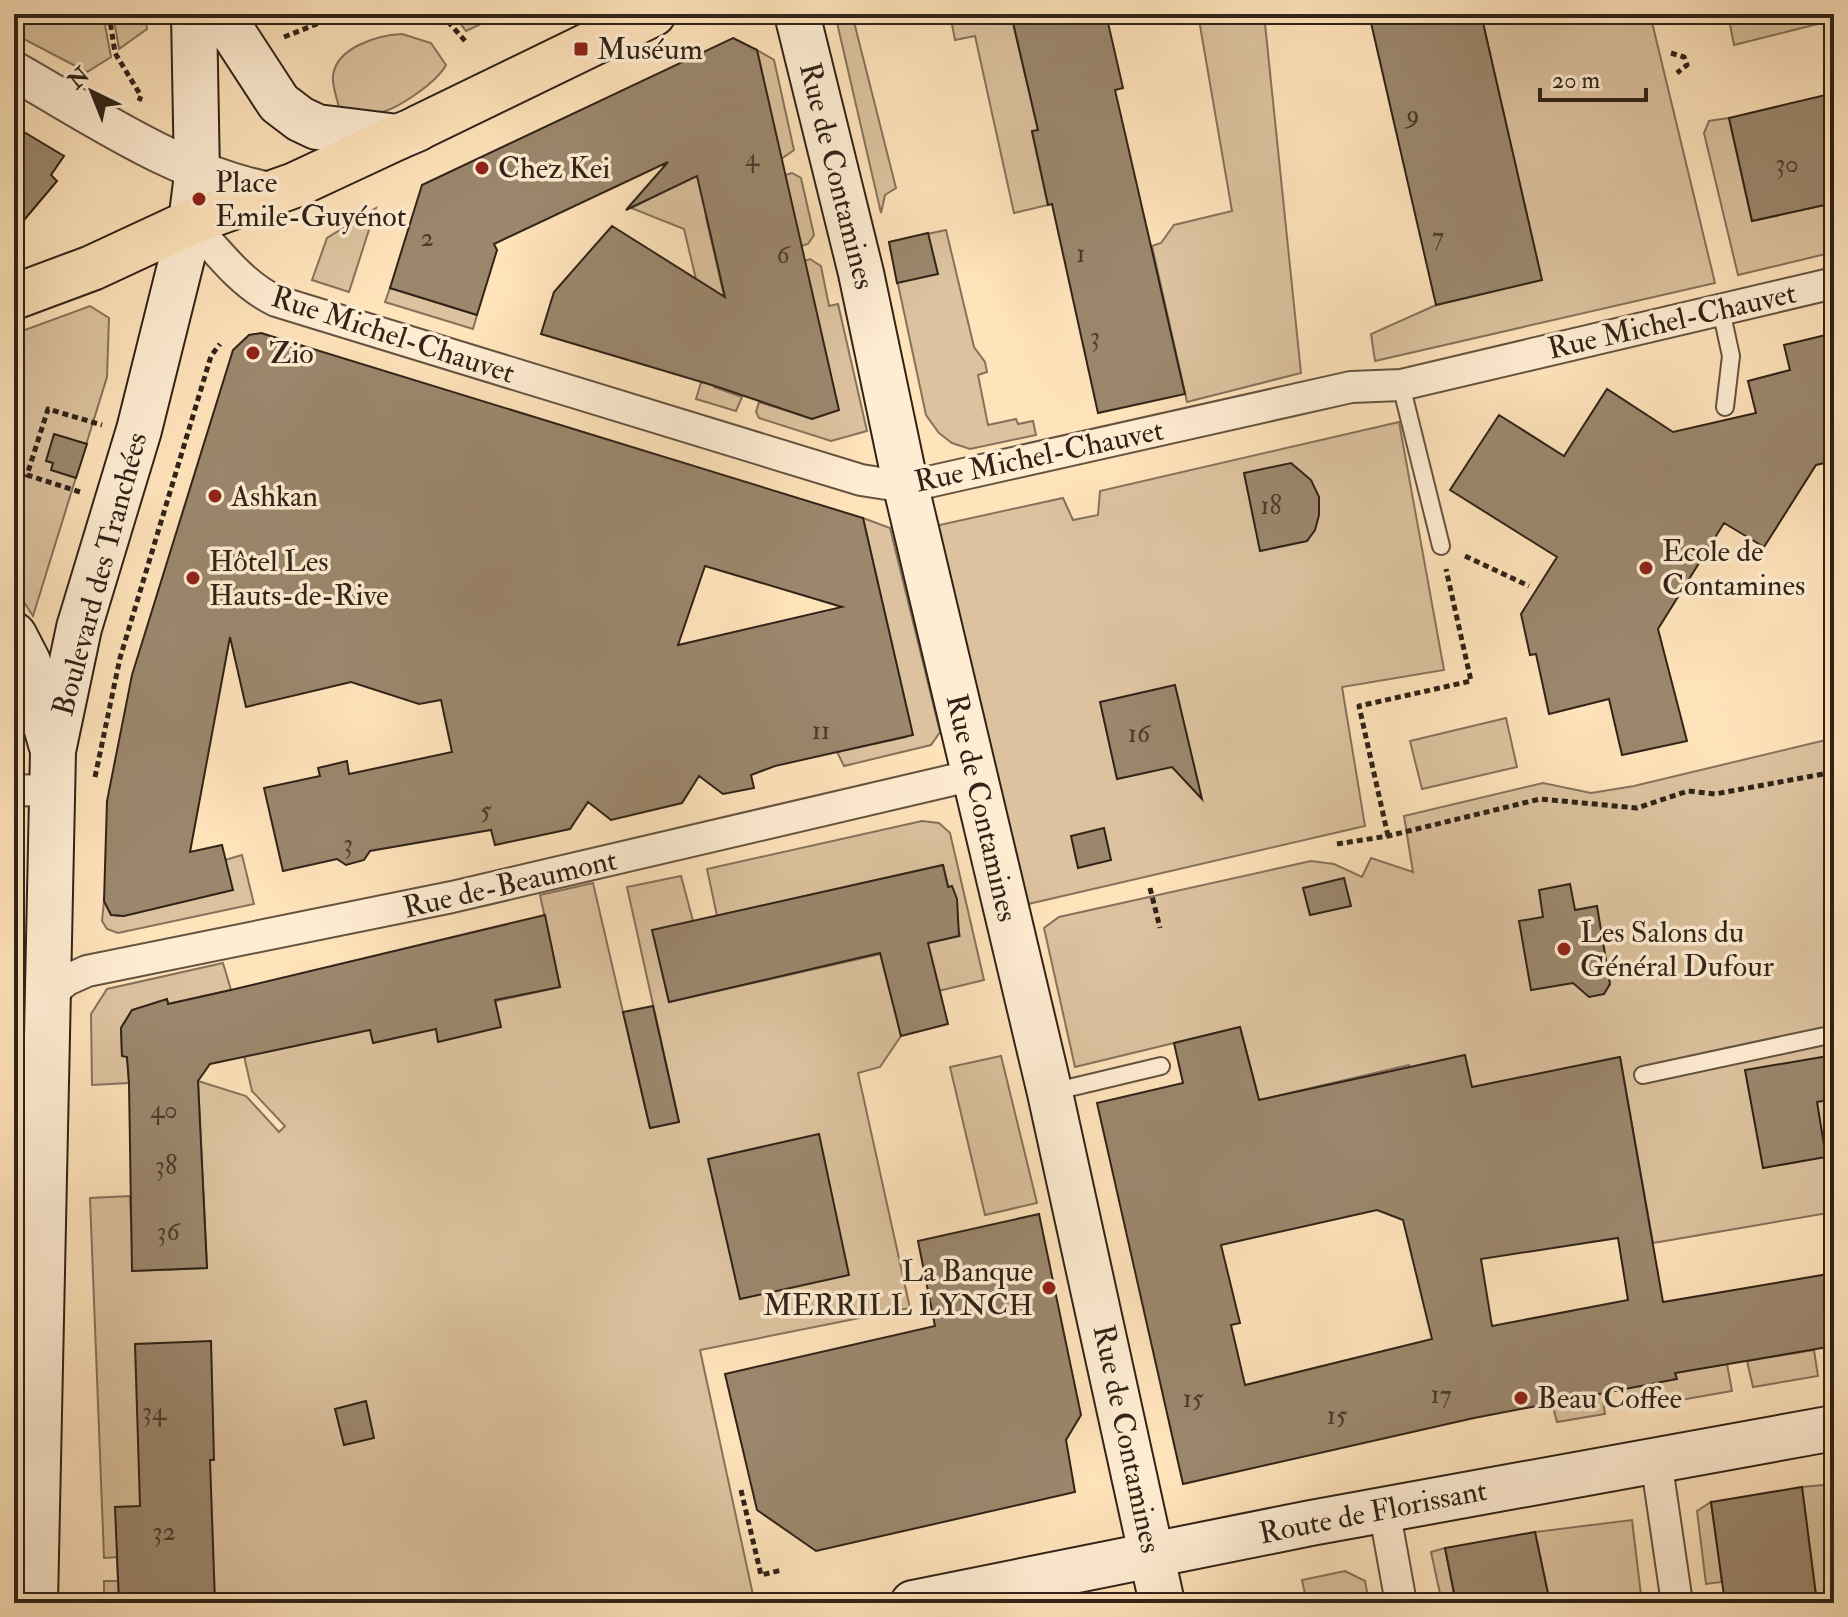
<svg xmlns="http://www.w3.org/2000/svg" width="1848" height="1617" viewBox="0 0 1848 1617" font-family="'IM FELL Double Pica',serif">
<style>
.green{fill:#dcc29f;stroke:#86725c;stroke-width:2}
.building{fill:#9c876d;stroke:#302318;stroke-width:2;fill-rule:evenodd}
.lines{fill:none;stroke-linecap:round;stroke-linejoin:round}
.service-casing{stroke:#645341;stroke-width:20}
.minor-casing{stroke:#645341;stroke-width:34}
.tertiary-casing{stroke:#645341;stroke-width:42}
.secondary-casing{stroke:#302318;stroke-width:48}
.primary-casing{stroke:#302318;stroke-width:48}
.path{stroke:#302318;stroke-width:5;stroke-dasharray:6 4;stroke-linecap:butt}
.service{stroke:#ffedd3;stroke-width:16}
.minor{stroke:#ffedd3;stroke-width:30}
.tertiary{stroke:#ffedd3;stroke-width:38}
.secondary{stroke:#ffedd3;stroke-width:44}
.primary{stroke:#ffe3bb;stroke-width:44}
.poi-dot{fill:#8f2418;stroke:#ffedd3;stroke-width:3}
.labels{text-anchor:middle;dominant-baseline:central;stroke-width:7;stroke-linejoin:round;paint-order:stroke}
.number-label{font-size:26px;fill:#4b3c2d}
.poi-label{font-size:30px;fill:#302318;stroke:#ffedd3;text-anchor:start}
.street-label{font-size:30px;fill:#302318;stroke:#ffedd3}
</style>
<rect width="100%" height="100%" fill="#ffe3bb"/>
<filter id="stains"><feTurbulence type="fractalNoise" baseFrequency=".0025" numOctaves="4"/><feColorMatrix values="0 0 0 0 .2 0 0 0 0 .09 0 0 0 0 .02 0 0 0 .5 -.17"/></filter>
<radialGradient id="worn" r=".72"><stop offset=".6" stop-color="#630" stop-opacity="0"/><stop offset="1" stop-color="#630" stop-opacity=".3"/></radialGradient>
<!-- green -->
<path class="green" d="M14 14H103L111 57 87 72 14 34Z
M113 14H145L147 29 119 49Z
M271 14H315L305 23 278 22Z
M453 14H502L466 31Z
M835 14H852L896 188 885 195 881 213Z
M950 14H1004L1007 24 1013 23 1038 130 1032 132 1048 205 1014 213 975 36 955 40Z
M1198 14H1264L1301 373 1187 402 1152 246 1161 243 1174 225 1232 211Z
M1481 14H1650L1715 283 1375 361 1371 334 1436 305 1541 280Z
M1728 14H1834V20L1734 45Z
M402 34 431 43 446 65C437 82 397 110 378 113 367 115 350 110 339 108 337 98 332 86 333 76 336 47 379 35 402 34Z
M757 50 774 60 794 150 781 159Z
M1729 118 1752 221 1834 203V252L1738 275 1704 133 1709 121Z
M699 124 706 217 731 327 714 387 742 397 736 411 696 399 712 346 684 229 631 208 673 187 657 151Z
M792 173 801 178 814 235 808 244 801 246 785 175Z
M376 208 349 292 312 280 327 238Z
M946 230 974 347 985 362 987 372 978 375 988 425 1016 419 1018 424 1033 421 1036 435 970 449 952 443 939 433 926 415 889 242Z
M810 259 821 266 829 306 838 304 867 431 831 441 759 418 756 412 759 402 812 419 838 410 804 261Z
M390 288 477 315 473 329 385 302Z
M90 306 109 318 107 377 33 616 14 587V334Z
M1399 422 1444 670 1342 687 1365 826 1024 905 935 526 1063 498 1073 520 1098 515 1100 491Z
M863 518 890 528 940 732 931 745 844 766 837 752 906 737 911 729Z
M1506 718 1517 767 1422 789 1410 741Z
M1834 738V847L1831 856 1834 875V1212L1653 1243 1620 1057 1417 1100 1409 1065 1259 1100 1240 1027 1075 1067 1044 928 1059 917 1311 861 1334 864 1362 877 1371 858 1413 872 1404 816 1543 783 1591 793 1634 786Z
M922 821 939 823 950 833 984 980 893 1002 901 1036 880 1067 858 1073 910 1308 700 1350 753 1595 724 1603H104V1581H118L117 1557 104 1558 90 1198 130 1196 133 1271 207 1268 198 1081 246 1096 279 1132 285 1126 252 1091 244 1056 560 987 540 895 593 883 650 1128 679 1122 627 887 681 876 693 921 653 931 669 1002 960 936 943 865 717 916 707 869Z
M242 855 254 904 118 933 107 929 102 921 104 901 111 914 118 916 232 890 225 860Z
M223 963 231 990 168 1004 167 999 132 1010 121 1028 122 1056 127 1057 129 1083 92 1085 91 1014 107 989Z
M1001 1056 1037 1203 985 1215 950 1067Z
M1814 1350 1818 1376 1753 1387 1747 1361Z
M1727 1364 1732 1391 1629 1409 1625 1388 1676 1378 1675 1373Z
M1602 1393 1605 1414 1557 1422 1552 1403Z
M1834 1484V1603H1817L1802 1487Z
M1711 1502 1722 1582 1706 1584 1697 1511Z
M1632 1520 1642 1603H1550L1535 1532Z
M1445 1548 1456 1603H1442L1431 1552Z
M1345 1571 1365 1581 1369 1603H1307L1302 1580Z"/>
<!-- building -->
<path class="building" d="M1011 14H1106L1123 88 1115 90 1185 394 1098 413 1052 204 1048 205 1032 131 1038 130Z
M1369 14H1481L1542 280 1436 305Z
M733 38 757 50 839 410 812 419 715 386 541 334 554 292 612 226 725 297 697 176 626 210 668 162 494 244 497 250 477 315 390 288 422 185Z
M1834 93V203L1752 221 1729 118Z
M14 126 64 156 51 175 57 181 14 232Z
M928 233 938 274 897 283 889 242Z
M261 333 863 518 913 735 775 766 751 775 754 788 723 794 699 776 682 803 611 820 588 802 570 829 495 845 491 830 370 851 364 860 346 865 337 859 283 871 264 788 320 776 318 768 347 761 349 774 452 752 441 700 419 704 351 682 246 707 230 637 190 852 222 845 233 890 124 916 111 915 104 901 107 801 132 675 233 350 249 335ZM705 566 842 607 678 645Z
M1834 333V461L1816 465 1764 547 1724 523 1658 629 1687 741 1622 755 1609 699 1549 714 1536 654 1530 655 1521 614 1557 557 1450 490 1499 415 1564 456 1607 389 1673 432 1756 413 1748 381 1790 370 1784 345Z
M54 434 87 444 76 478 51 470 53 463 46 461Z
M1291 463 1311 480 1319 497V515L1315 530 1307 541 1260 551 1244 473Z
M1175 685 1202 799 1172 767 1117 779 1100 702Z
M1104 828 1111 860 1078 868 1071 836Z
M943 865 948 887 952 886 957 899 959 936 928 943 948 1024 901 1036 880 953 669 1002 652 930Z
M1344 878 1351 906 1310 915 1303 888Z
M1570 884 1575 910 1597 906 1610 984 1604 994 1589 997 1573 983 1531 990 1519 921 1543 917 1539 890Z
M545 915 560 987 495 1000 501 1027 438 1042 436 1029 373 1043 370 1030 210 1064 198 1081 207 1268 132 1271 129 1083 127 1057 122 1056 121 1028 132 1010 167 999 168 1004 231 990Z
M653 1006 679 1122 650 1128 623 1012Z
M1240 1027 1259 1100 1465 1055 1472 1087 1620 1057 1663 1302 1834 1273V1346L1675 1373 1677 1379 1474 1418 1183 1484 1097 1103 1183 1083 1174 1043ZM1377 1210 1403 1220 1432 1339 1245 1385 1231 1325 1240 1323 1221 1245ZM1618 1238 1628 1300 1492 1326 1481 1259Z
M1834 1055V1099L1817 1102 1826 1157 1763 1168 1745 1070Z
M819 1134 849 1275 740 1299 708 1159Z
M1039 1214 1081 1415 1066 1440 1075 1492 816 1551 757 1510 725 1374 935 1326 918 1241Z
M211 1341 214 1460H210L215 1603H119L115 1507 140 1506 135 1344Z
M366 1401 374 1438 344 1445 335 1409Z
M1802 1487 1817 1603H1725L1711 1502Z
M1535 1532 1550 1603H1456L1445 1548Z"/>
<g class="lines">
<!-- service casing -->
<g class="service-casing">
<path id="service" d="M1721 310 1731 356 1725 407
M1401 385 1441 546
M1643 1075 1834 1034
M1052 1092 1161 1066"/>
</g>
<!-- minor casing -->
<g class="minor-casing">
<path id="minor" d="M191 222C217 251 241 284 276 301L861 480 906 487 1351 387 1401 385 1834 283
M14 790 52 791
M49 995 67 980 87 971 452 897 974 775
M1656 1460 1677 1603
M1384 1509 1401 1603"/>
</g>
<!-- tertiary casing -->
<g class="tertiary-casing">
<path id="tertiary" d="M14 71C97 118 180 176 275 193"/>
</g>
<!-- secondary casing -->
<g class="secondary-casing">
<path id="secondary" d="M221 14 279 103 300 119 317 127 398 137 417 129
M797 14 861 273 906 487 1050 1093 1162 1603
M14 635 28 662 51 744
M35 1603 53 751 79 628 139 430 191 222 197 175 194 14
M913 1603 1311 1523 1834 1428"/>
</g>
<!-- primary casing -->
<g class="primary-casing">
<path id="primary" d="M418 128 653 14
M14 297 92 268 191 222 295 185 398 137"/>
</g>
<!-- path -->
<path class="path" d="M109 14 115 53 141 96 139 101
M441 14 467 43
M284 37 342 14
M1671 53 1684 57 1687 65 1677 73
M80 492 27 475 48 409 102 425
M1465 556 1529 586
M95 777 120 658 211 356 220 344
M1388 836 1359 706 1471 681 1446 569
M1337 844 1388 836 1540 799 1637 808 1688 791 1715 794 1834 772
M1150 888 1160 928
M741 1490 761 1575 782 1570"/>
<!-- service -->
<use href="#service" class="service"/>
<!-- minor -->
<use href="#minor" class="minor"/>
<!-- tertiary -->
<use href="#tertiary" class="tertiary"/>
<!-- secondary -->
<use href="#secondary" class="secondary"/>
<!-- primary -->
<use href="#primary" class="primary"/>
</g>
<!-- markers -->
<g class="poi-dot">
<rect x="573" y="41" width="16" height="16" rx="4"/>
<circle cx="482" cy="168" r="8"/>
<circle cx="199" cy="199" r="8"/>
<circle cx="253" cy="353" r="8"/>
<circle cx="215" cy="496" r="8"/>
<circle cx="1646" cy="568" r="8"/>
<circle cx="193" cy="578" r="8"/>
<circle cx="1564" cy="949" r="8"/>
<circle cx="1049" cy="1288" r="8"/>
<circle cx="1521" cy="1398" r="8"/>
</g>
<g class="labels">
<!-- number labels -->
<g class="number-label">
<text x="1413" y="115">9</text>
<text x="752" y="158">4</text>
<text x="1787" y="164">30</text>
<text x="1438" y="237">7</text>
<text x="427" y="238">2</text>
<text x="1081" y="254">1</text>
<text x="783" y="255">6</text>
<text x="1095" y="337">3</text>
<text x="1271" y="506">18</text>
<text x="821" y="731">11</text>
<text x="1139" y="734">16</text>
<text x="486" y="811">5</text>
<text x="348" y="844">3</text>
<text x="164" y="1110">40</text>
<text x="166" y="1166">38</text>
<text x="168" y="1232">36</text>
<text x="1441" y="1395">17</text>
<text x="1193" y="1399">15</text>
<text x="154" y="1412">34</text>
<text x="1337" y="1416">15</text>
<text x="164" y="1532">32</text>
</g>
<!-- poi labels -->
<g class="poi-label">
<text x="597" y="49">Muséum</text>
<text x="498" y="168">Chez Kei</text>
<text x="215" y="182">Place<tspan x="215" dy="34">Emile-Guyénot</tspan></text>
<text x="269" y="353">Zio</text>
<text x="231" y="496">Ashkan</text>
<text x="1662" y="551">Ecole de<tspan x="1662" dy="34">Contamines</tspan></text>
<text x="209" y="561">Hôtel Les<tspan x="209" dy="34">Hauts-de-Rive</tspan></text>
<text x="1580" y="932">Les Salons du<tspan x="1580" dy="34">Général Dufour</tspan></text>
<text x="1033" y="1271" text-anchor="end">La Banque<tspan x="1033" dy="34">MERRILL LYNCH</tspan></text>
<text x="1537" y="1398">Beau Coffee</text>
</g>
<!-- street labels -->
<g class="street-label">
<text transform="translate(837 176) rotate(76)">Rue de Contamines</text>
<text transform="translate(1672 321) rotate(-13)">Rue Michel-Chauvet</text>
<text transform="translate(393 335) rotate(18)">Rue Michel-Chauvet</text>
<text transform="translate(1039 456) rotate(-12)">Rue Michel-Chauvet</text>
<text transform="translate(100 574) rotate(-75)">Boulevard des Tranchées</text>
<text transform="translate(982 808) rotate(77)">Rue de Contamines</text>
<text transform="translate(510 884) rotate(-13)">Rue de-Beaumont</text>
<text transform="translate(1127 1439) rotate(78)">Rue de Contamines</text>
<text transform="translate(1373 1512) rotate(-11)">Route de Florissant</text>
</g>
</g>
<!-- margin -->
<rect width="1848" height="1617" fill="none" stroke="#ffe3bb" stroke-width="48"/>
<rect x="16" y="16" width="1816" height="1585" fill="none" stroke="#302318" stroke-width="4"/>
<rect x="24" y="24" width="1800" height="1569" fill="none" stroke="#302318" stroke-width="2"/>
<!-- north arrow -->
<g transform="translate(92 92) rotate(317)" stroke="#ffedd3" stroke-width="6" paint-order="stroke">
<path d="M0-6L14 30L0 20L-14 30Z" fill="#302318"/>
<text y="-12" font-size="22" font-weight="bold" text-anchor="middle" fill="#302318">N</text>
</g>
<!-- scale -->
<path d="M1540 88v12h106v-12" fill="none" stroke="#302318" stroke-width="4"/>
<text x="1552" y="88" font-size="24" fill="#302318" stroke="#ffedd3" stroke-width="6" paint-order="stroke">20 m</text>
<rect width="100%" height="100%" filter="url(#stains)"/>
<rect width="100%" height="100%" fill="url(#worn)"/>
</svg>
